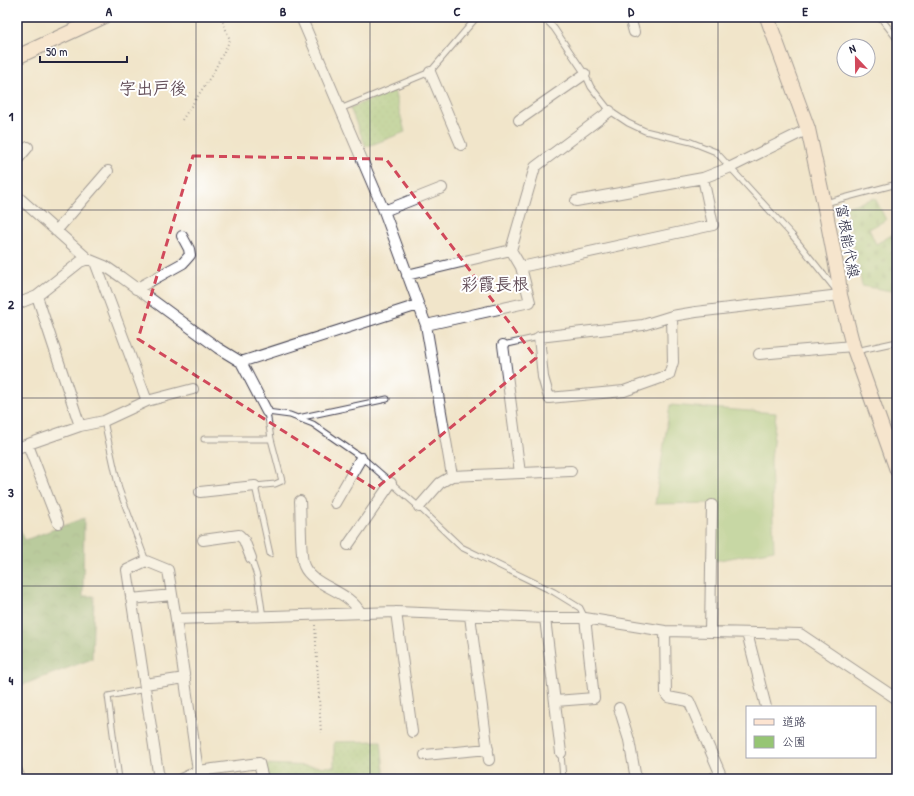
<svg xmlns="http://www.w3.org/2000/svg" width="914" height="796" viewBox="0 0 914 796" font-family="'Patrick Hand','Klee One',sans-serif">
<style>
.grass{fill:url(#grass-dots);stroke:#5c7458}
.forest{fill:url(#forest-crowns);stroke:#4d6650}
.cemetery{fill:url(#cemetery-stones);stroke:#5c7458}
.green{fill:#96c574;stroke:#5c7458}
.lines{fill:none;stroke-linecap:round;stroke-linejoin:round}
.lane-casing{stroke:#413f50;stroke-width:7}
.street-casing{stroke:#413f50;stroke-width:12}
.secondary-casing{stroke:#413f50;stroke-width:16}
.path{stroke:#413f50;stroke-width:2;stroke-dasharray:1 3;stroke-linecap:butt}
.lane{stroke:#fff;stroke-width:5}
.street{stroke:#fff;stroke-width:10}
.secondary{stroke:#fde4d1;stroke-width:14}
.marked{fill:none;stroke:#d1495b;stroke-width:3;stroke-dasharray:8 5;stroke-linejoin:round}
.grid{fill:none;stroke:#22223b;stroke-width:1;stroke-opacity:0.55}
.labels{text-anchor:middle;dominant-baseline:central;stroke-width:4;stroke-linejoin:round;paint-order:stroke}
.street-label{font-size:15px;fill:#22223b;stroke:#fff}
.quarter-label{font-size:17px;font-weight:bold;fill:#624d58;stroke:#fff}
.neatline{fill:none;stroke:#22223b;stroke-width:1.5}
.grid-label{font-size:13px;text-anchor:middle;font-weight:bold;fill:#22223b}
</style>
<defs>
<pattern id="grass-dots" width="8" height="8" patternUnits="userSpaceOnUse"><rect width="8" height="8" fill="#96c574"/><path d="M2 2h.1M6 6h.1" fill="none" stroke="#81a965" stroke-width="1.8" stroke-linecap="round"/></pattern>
<pattern id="forest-crowns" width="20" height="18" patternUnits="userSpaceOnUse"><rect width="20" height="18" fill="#78aa66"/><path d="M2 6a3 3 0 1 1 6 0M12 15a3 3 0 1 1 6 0" fill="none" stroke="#628a55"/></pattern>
<pattern id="cemetery-stones" width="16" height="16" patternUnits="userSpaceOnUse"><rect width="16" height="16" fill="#96c574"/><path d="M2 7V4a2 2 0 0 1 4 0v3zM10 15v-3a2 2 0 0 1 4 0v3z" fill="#81a965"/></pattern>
</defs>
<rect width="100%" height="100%" fill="#fff"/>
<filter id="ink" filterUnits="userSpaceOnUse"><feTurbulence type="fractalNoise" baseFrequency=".025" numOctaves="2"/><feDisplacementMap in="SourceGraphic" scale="8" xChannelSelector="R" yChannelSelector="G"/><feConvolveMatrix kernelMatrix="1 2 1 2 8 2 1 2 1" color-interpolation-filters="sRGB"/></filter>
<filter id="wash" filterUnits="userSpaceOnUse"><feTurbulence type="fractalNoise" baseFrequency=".012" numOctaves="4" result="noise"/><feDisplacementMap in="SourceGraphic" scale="16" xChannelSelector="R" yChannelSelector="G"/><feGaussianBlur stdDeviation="0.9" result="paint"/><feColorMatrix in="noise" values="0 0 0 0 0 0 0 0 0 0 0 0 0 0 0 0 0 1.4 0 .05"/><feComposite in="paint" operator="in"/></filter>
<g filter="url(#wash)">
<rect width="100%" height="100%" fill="#f1e5ca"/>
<!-- grass -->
<path class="grass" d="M394 90 405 132 366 147 350 108Z
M381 741 385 779H269L266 764 334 767V742Z"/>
<!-- forest -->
<path class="forest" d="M84 518 83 596H94L92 659 17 687V523L25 540Z"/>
<!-- cemetery -->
<path class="cemetery" d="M875 198 886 220 869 229 876 244 897 232V292L862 286 846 207Z"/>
<!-- green -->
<path class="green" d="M670 405 776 413 771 460 774 550 714 561 715 503 655 504Z"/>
</g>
<g filter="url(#ink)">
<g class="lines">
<!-- lane casing -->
<g class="lane-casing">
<path id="lane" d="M543 17 554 28 585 74 591 87 610 111 628 123 645 131 691 142 716 152 792 235 836 290
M880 17 897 39
M340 109 430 72 477 17
M825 203 897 184
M503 345 539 337
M856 351 897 342
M298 418 387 399
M104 421 119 489 146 561
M204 439H271
M270 554 255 486 275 484 282 481 271 439 267 412 290 415 313 424 365 460 419 507 461 547 554 592 580 608 585 618
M251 558 257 576 263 617
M561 753 563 779
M119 779 108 696 146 689"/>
</g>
<!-- street casing -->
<g class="street-casing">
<path id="street" d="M301 17 384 211 426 325 452 476
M630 17 634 32
M430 72 461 145
M519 120 585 74
M17 160 28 147
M17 196 88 259 105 266 121 277 218 348 241 362 267 412
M576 201 703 178
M384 211 442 188
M56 231 108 171
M511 250 535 167 610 111
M521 267 713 225 703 178 731 167 808 129
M407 275 511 250 521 267 530 302 426 325
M136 289 183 263 190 255 189 249 182 236
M37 296 80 426
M17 304 37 296 80 262 88 259
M672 316 673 362 669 375 624 391 549 398 543 377 539 337 643 325 672 316 696 312 840 295
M503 345 520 473
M759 354 853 346
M241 362 418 305
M147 401 193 389
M28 445 58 523
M17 448 80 426 104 421 147 401 95 262
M200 492 255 486
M300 501C301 514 300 557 304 566 313 587 350 590 361 614
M335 503 361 458
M419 507 440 483 452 476 571 471
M203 540 239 535 244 540 251 558
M348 545 391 483
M131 599 172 595
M396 612 412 732
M470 616 489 760
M545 618 561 753
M665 631 666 694 668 697 689 701 720 773 712 779
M710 632 712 505
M747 633 766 707
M145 684 185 678
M556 701 594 698 585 618
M619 708 629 740 636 779
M425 755 488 749
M17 771 20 779
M198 771 259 763 263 779
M159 779 127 570 146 561 168 570 176 619
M181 779 198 771 176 619 396 612 545 618H585L665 631 800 634 897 699"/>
</g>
<!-- secondary casing -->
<g class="secondary-casing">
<path id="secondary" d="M767 17 808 129 824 203 838 275 840 295 853 346 897 470
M17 57 103 17"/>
</g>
<!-- path -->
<path class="path" d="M182 120 213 73 230 40 221 17
M315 625 321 733"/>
<!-- lane -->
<use href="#lane" class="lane"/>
<!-- street -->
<use href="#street" class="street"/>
<!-- secondary -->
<use href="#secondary" class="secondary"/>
</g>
</g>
<!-- marked area -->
<path d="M0 0H914V796H0ZM193 156 386 159 536 358 375 489 138 339Z" fill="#f1e5ca" fill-opacity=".55" fill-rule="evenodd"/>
<path class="marked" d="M193 156 386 159 536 358 375 489 138 339Z"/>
<!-- grid -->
<path class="grid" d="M196 17V779M370 17V779M544 17V779M718 17V779M17 210H897M17 398H897M17 586H897"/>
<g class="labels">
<!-- street labels -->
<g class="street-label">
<text transform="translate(848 241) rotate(80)">富根能代線</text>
</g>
<!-- quarter labels -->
<g class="quarter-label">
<text x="153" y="87">字出戸後</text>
<text x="495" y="283">彩霞長根</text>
</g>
</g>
<!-- margin -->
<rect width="914" height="796" fill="none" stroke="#fff" stroke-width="44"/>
<!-- legend -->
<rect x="746" y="706" width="130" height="52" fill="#ffffff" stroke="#a7a7b1"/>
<rect x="754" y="719" width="20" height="6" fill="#fde4d1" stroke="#a7a7b1"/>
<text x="782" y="726" font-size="12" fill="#22223b">道路</text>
<rect x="754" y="736" width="20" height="12" fill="#96c574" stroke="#a7a7b1"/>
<text x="782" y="746" font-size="12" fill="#22223b">公園</text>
<!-- north arrow -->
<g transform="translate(856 58) rotate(338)"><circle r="19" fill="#ffffff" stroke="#a7a7b1"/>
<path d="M0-3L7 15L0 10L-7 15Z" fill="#d1495b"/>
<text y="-6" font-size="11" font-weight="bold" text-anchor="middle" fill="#22223b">N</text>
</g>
<!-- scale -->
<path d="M40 56v6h87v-6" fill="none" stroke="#22223b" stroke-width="2"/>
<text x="46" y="56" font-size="12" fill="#22223b" stroke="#ffffff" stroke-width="3" paint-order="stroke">50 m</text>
<rect x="22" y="22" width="870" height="752" class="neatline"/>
<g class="grid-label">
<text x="109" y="16">A</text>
<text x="283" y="16">B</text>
<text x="457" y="16">C</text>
<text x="631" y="16">D</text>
<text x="805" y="16">E</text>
<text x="11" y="121">1</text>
<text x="11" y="309">2</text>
<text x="11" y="497">3</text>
<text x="11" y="685">4</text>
</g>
</svg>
